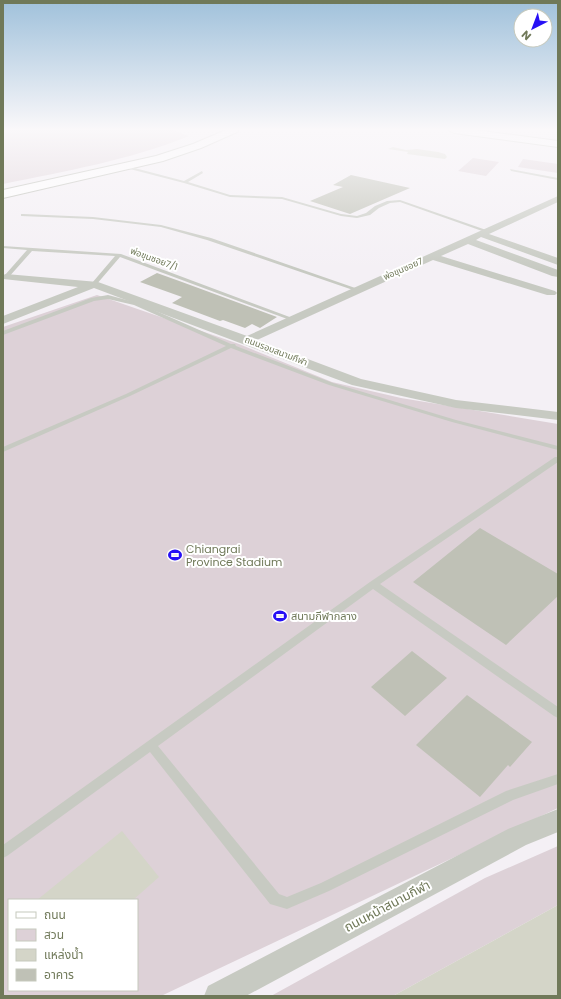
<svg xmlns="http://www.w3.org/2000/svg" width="561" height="999" viewBox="0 0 561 999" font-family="Poppins,'Noto Sans Thai',sans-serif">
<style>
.green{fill:#ddd1d7;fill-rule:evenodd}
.water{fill:#d4d5c8}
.building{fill:#bfc1b6}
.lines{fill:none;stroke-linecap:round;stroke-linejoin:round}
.secondary-casing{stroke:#b9bdb1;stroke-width:2}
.primary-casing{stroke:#b7bab0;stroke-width:2}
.service{fill:#c7cac2;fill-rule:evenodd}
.minor{fill:#c7cac2;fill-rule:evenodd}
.secondary{fill:#fff;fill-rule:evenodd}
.primary{fill:#fff;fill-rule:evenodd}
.labels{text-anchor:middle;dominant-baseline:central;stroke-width:4;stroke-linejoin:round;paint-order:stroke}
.far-street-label{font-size:9px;fill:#707959;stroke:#fff}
.poi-label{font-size:11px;fill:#707959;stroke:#fff;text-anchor:start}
.near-street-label{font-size:13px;fill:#707959;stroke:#fff}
</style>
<rect width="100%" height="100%" fill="#f4f0f5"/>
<!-- green -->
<path class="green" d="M3 130H173L189 136C130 160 66 171 3 184Z
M473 158 499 162 486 176 458 171Z
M523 159 558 164V173L518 167Z
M97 295 239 344 332 382 401 398 558 424V808L161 996H3V327ZM9 900H137V990H9Z
M558 846V905L393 996H271L485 878Z"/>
<!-- water -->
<path class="water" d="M393 147 406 150 417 149 438 152 445 154 447 157 445 159 407 154 408 152 388 149Z
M122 831 159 877 133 900H37Z
M558 905V996H393Z"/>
<!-- building -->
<path class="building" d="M351 175 410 188 350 214 310 201 343 187 333 185Z
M157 273 182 282 277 317 260 328 252 324 245 328 223 320 220 321 172 303 182 297 140 282Z
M480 528 558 574V596L506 645 413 582Z
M412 651 447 678 405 716 371 687Z
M467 695 532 742 510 767 508 765 480 797 416 745Z"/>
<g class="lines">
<!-- secondary casing -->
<g class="secondary-casing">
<path id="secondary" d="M449 130H475L558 141V147L454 133Z"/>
</g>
<!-- primary casing -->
<g class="primary-casing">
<path id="primary" d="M226 130H239L237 132 201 148 163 161 3 198V190L156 156 193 144Z"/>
</g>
<!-- service -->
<path class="service" d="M127 166 184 181 202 171 203 173 188 182 230 195 282 197 341 214 357 216 366 213 375 206 387 201 400 200 489 231 485 232 400 202 390 203 379 208 370 215 357 218 341 216 282 199 230 197 184 183 126 168Z
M510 169 558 178V180L511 171Z
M23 214 93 217 161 225 211 238 361 290 356 291 207 240 161 227 93 219 21 216V214Z
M3 246 121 254 295 319 290 320 120 257 96 285H92V283L115 256 32 251 8 278 3 279V275H5L27 250 3 248Z
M108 295 138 303 231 344H235L236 346 333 383 456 420 558 446V450L452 422 329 385 231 348 130 396 3 452V447L126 394 226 346 134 305 108 299 94 301 3 335V331L91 298Z
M555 457H558V462L380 584 558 707V718L554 716 373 589 158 746 279 894 287 897 321 883 506 791 558 774V784L513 800 329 891 287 909 270 904 150 752 7 856 3 858V845L370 582Z"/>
<!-- minor -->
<path class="minor" d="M558 196V202L489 234 558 258V265L481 237 476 240 558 270V277L552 276 468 244 441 256 555 291 557 293 555 295H547L433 260 257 340 361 379 456 400 558 412V420L456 408 352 385 94 288 3 324V316L78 287 3 279V275L6 274 98 282 247 336Z
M558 809V832L526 845 246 996H204L208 986 508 829Z"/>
<!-- secondary -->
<use href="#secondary" class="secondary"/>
<!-- primary -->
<use href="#primary" class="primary"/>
</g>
<!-- sky -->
<linearGradient id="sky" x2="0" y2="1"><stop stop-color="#a0c1db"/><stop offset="0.48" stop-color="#faf8fa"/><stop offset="1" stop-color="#faf8fa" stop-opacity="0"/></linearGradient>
<rect width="561" height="270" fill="url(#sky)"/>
<!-- icons -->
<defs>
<g id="stadium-bare" transform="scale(1.08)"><path d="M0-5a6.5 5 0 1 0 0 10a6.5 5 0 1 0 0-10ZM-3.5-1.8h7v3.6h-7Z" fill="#2710f5" stroke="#fff" stroke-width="2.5" paint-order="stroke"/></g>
</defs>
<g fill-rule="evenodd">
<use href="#stadium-bare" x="175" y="555"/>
<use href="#stadium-bare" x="280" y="616"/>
</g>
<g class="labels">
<!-- far-street labels -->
<g class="far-street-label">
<text transform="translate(154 259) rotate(20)">พ่อขุนซอย7/1</text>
<text transform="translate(403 269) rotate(-24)">พ่อขุนซอย7</text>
<text transform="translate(276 351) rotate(21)">ถนนรอบสนามกีฬา</text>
</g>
<!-- poi labels -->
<g class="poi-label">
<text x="186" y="549">Chiangrai<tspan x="186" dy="13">Province Stadium</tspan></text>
<text x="291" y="616">สนามกีฬากลาง</text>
</g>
<!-- near-street labels -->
<g class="near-street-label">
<text transform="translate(387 906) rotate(-28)">ถนนหน้าสนามกีฬา</text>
</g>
</g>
<!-- border -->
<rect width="561" height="999" fill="none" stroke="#707959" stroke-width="8"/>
<!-- legend -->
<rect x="8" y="899" width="130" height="92" fill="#ffffff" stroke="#c6c9bd"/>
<rect x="16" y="912" width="20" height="6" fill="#ffffff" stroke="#c6c9bd"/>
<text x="44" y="919" font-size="12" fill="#707959">ถนน</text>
<rect x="16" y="929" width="20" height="12" fill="#ddd1d7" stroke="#c6c9bd"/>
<text x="44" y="939" font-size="12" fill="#707959">สวน</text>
<rect x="16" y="949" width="20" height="12" fill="#d4d5c8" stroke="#c6c9bd"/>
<text x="44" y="959" font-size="12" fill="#707959">แหล่งน้ำ</text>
<rect x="16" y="969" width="20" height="12" fill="#bfc1b6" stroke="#c6c9bd"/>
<text x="44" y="979" font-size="12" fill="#707959">อาคาร</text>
<!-- north arrow -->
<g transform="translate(533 28) rotate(222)"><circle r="19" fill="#ffffff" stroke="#c6c9bd"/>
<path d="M0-3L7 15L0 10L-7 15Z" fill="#2710f5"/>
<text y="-6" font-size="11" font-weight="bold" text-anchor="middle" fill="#707959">N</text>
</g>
</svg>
